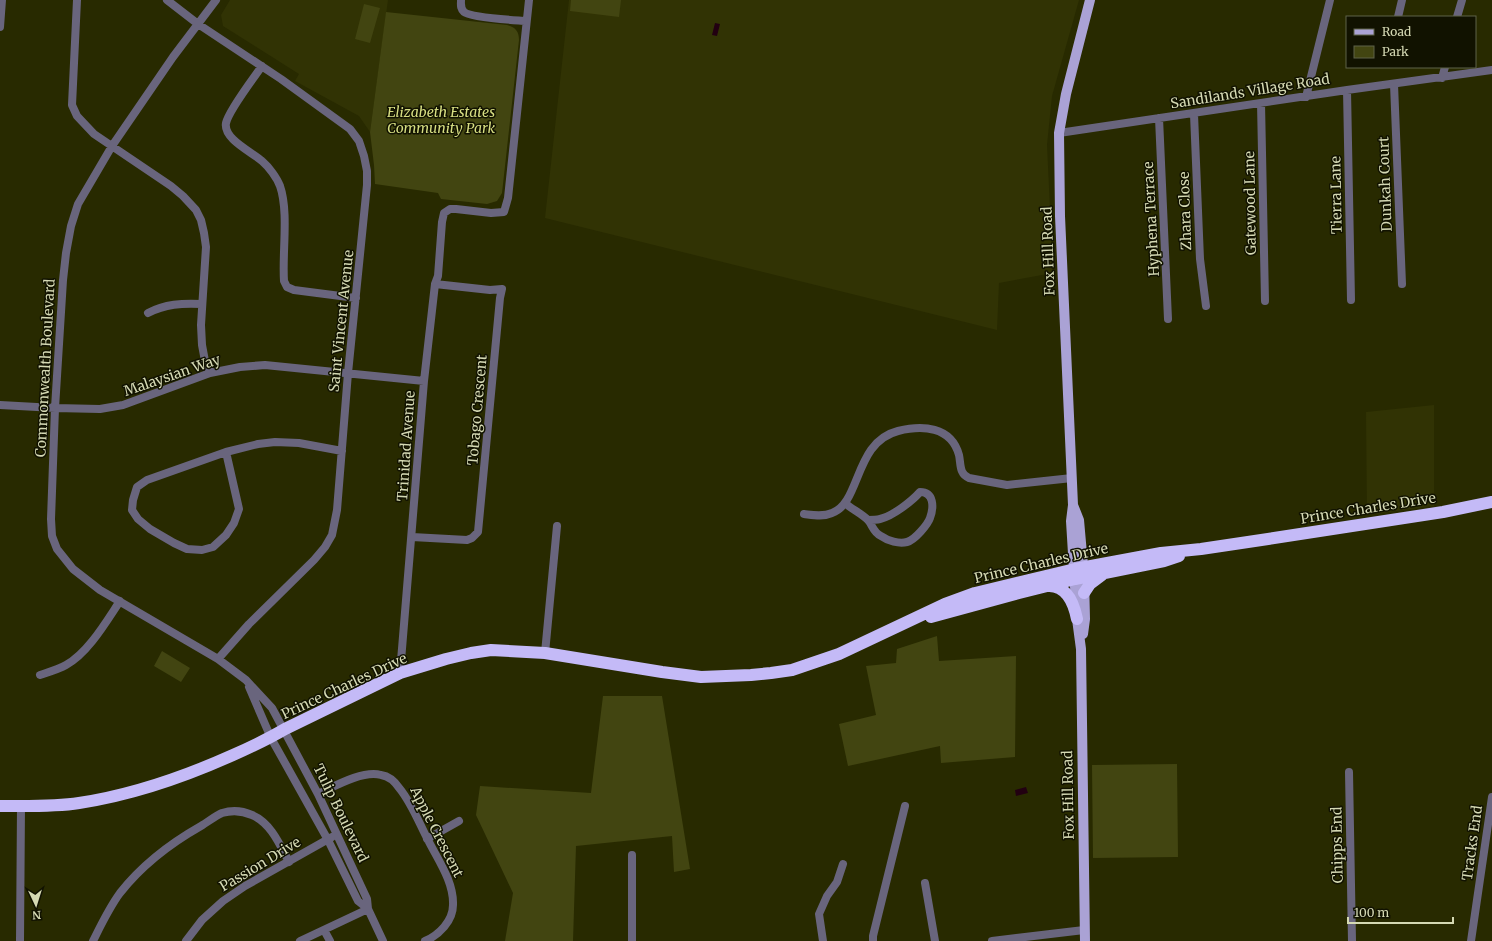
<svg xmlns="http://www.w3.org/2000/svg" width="1492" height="941" viewBox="0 0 1492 941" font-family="Merriweather,serif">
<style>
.built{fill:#313304}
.green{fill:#424511}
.water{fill:#201}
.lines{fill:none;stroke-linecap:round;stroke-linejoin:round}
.minor{stroke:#69657d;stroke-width:8}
.major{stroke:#aaa2d5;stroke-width:10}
.highway{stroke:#c4baf7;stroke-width:12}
.labels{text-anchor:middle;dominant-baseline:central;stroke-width:3;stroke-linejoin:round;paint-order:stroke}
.street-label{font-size:14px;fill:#d5d9b3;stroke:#111200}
.park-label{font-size:14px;font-style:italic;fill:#d7de82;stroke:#111200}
</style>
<rect width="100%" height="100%" fill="#282a00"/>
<!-- built -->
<path class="built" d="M230 0H388L370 132 359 116 295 81 299 74 223 26 221 15Z
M569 0H1079L1052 96 1047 145 1053 273 999 283 997 330 545 218Z
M1434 405V506L1367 515 1366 412Z"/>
<!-- green -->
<path class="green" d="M571 0H621L619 17 570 11Z
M364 4 380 8 370 43 355 39Z
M386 12 507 25C515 27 519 31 519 40L502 193 497 201 487 204 441 199 438 193 375 184 374 165 370 132Z
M937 636 939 661 1016 656 1015 757 941 763 940 746 848 766 839 724 876 715 866 666 896 663 897 649Z
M162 651 190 668 181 682 154 666Z
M603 696H662L690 869 674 872 672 836 576 846 573 941H505L513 893 476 815 480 786 591 793Z
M1177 764 1178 857 1093 858 1092 765Z"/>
<!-- water -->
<path class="water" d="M715 23 720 24 717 36 712 35Z
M1026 787 1028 793 1016 796 1015 790Z"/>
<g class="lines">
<!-- minor -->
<path class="minor" d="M77 0 72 105 77 116 94 134 171 186 183 196 196 210 201 220 204 233 206 247 201 325 202 345 205 361 210 373
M167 0 198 24 281 79 350 129 359 141 364 156 367 171V185L348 373 337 510 332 535 325 547 314 560 249 624 218 659
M216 0 173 57 112 146 78 204 71 226 66 253 63 280 55 408 51 519 52 536 57 549 73 569 100 590 218 659 246 680 272 708 318 794 367 899 368 909 383 941
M461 0C461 5 460 8 464 12 471 18 514 20 526 21
M1398 17 1402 0
M1457 17 1462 0
M0 27 2 0
M262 66C253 79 229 110 226 123 223 139 252 152 262 161 269 167 277 178 280 186 289 212 282 253 284 281L287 287 294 290 356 298
M1442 78 1445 67
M1394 84 1402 284
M1347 90 1351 300
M1306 97 1330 0
M1261 103 1265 301
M1194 114 1200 259 1206 306
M1159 118 1168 319
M1059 133 1347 90 1492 70
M148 313C165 304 182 303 202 304
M0 405 55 408 100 409 123 405 210 373 240 367 265 365 424 381
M226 452 239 509 234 523 226 535 213 547 202 550 187 549 174 543 150 529 138 519 132 510 133 500 137 487 147 480 226 452 258 444 275 442 299 443 342 451
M846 504C852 509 862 514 868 520 873 526 873 532 881 536 888 541 899 544 907 542 915 540 928 524 930 518 934 507 934 492 920 492 912 501 893 516 880 519 876 520 872 520 868 520
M804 514C813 515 823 517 832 513 861 503 854 442 898 431 922 425 951 426 959 455 961 464 959 474 969 478L1007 485 1072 478
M412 537 467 540 472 538 478 532 500 298 502 289 490 290 435 284
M545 653 557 526
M400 673 424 381 435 284 438 276 442 222 444 213 450 209H456L491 213 504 212 508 198 529 0
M40 675C49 672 59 669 66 665 88 653 106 622 120 601
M249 687 271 738 328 840 358 901 368 909
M1349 772 1352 941
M318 794C335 786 363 770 381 775 389 776 396 783 400 789 412 804 419 823 428 840 438 860 454 882 453 905 453 921 439 935 425 941
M427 839 459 821
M925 883 935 941
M324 930 330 941
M20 941 21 806
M93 941C101 925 109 908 120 893 142 865 171 843 201 826 208 822 215 816 222 813 232 810 243 811 252 815 271 823 280 845 289 862
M186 941 202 920 223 901 245 886 332 837
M300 941 368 909
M632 941V855
M823 941 819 914 827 896 837 882 843 864
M873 941V936L905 806
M992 941 1084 930
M1471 941 1492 797"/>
<!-- major -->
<path class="major" d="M1073 505 1079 520 1084 577 1085 619 1083 634
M1085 941 1081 649 1077 619 1071 521 1073 505 1060 216 1059 133 1066 94 1090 0"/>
<!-- highway -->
<path class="highway" d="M1048 586C1067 585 1074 604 1077 619
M1084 593 1090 584 1102 575
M931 617 1019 593 1075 579 1164 561 1179 556
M0 806C25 806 54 807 79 803 132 795 184 777 233 755 251 747 268 739 285 729L400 673 446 659 471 653 491 650 545 653 662 672 701 677 751 675 771 673 792 670 839 654 945 604 975 593 1075 569 1161 553 1201 549 1268 539 1443 512 1492 502"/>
</g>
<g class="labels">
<!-- street labels -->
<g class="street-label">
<text transform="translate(1250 91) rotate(-9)">Sandilands Village Road</text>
<text transform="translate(1385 184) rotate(-92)">Dunkah Court</text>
<text transform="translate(1336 195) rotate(-91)">Tierra Lane</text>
<text transform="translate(1250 203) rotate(-91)">Gatewood Lane</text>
<text transform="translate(1185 211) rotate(-92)">Zhara Close</text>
<text transform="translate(1151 219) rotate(-93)">Hyphena Terrace</text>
<text transform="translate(1048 251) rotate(-92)">Fox Hill Road</text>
<text transform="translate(341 321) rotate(-84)">Saint Vincent Avenue</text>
<text transform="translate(45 368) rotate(-87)">Commonwealth Boulevard</text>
<text transform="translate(172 375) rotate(-19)">Malaysian Way</text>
<text transform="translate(477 410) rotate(-85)">Tobago Crescent</text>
<text transform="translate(406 446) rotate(-86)">Trinidad Avenue</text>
<text transform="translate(1368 508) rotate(-9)">Prince Charles Drive</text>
<text transform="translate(1041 563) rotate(-13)">Prince Charles Drive</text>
<text transform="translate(344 686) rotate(-25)">Prince Charles Drive</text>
<text transform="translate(1068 795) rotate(-91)">Fox Hill Road</text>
<text transform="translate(341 813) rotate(64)">Tulip Boulevard</text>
<text transform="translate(437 832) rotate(63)">Apple Crescent</text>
<text transform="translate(1472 843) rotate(-82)">Tracks End</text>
<text transform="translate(1337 845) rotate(-91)">Chipps End</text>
<text transform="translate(260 864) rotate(-31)">Passion Drive</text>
</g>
<!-- park labels -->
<g class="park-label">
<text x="441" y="112">Elizabeth Estates<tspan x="441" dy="16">Community Park</tspan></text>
</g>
</g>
<!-- legend -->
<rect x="1346" y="16" width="130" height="52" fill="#111200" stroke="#5f6248"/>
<rect x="1354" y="29" width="20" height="6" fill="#aaa2d5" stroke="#5f6248"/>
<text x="1382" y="36" font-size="12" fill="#d5d9b3">Road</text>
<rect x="1354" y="46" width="20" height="12" fill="#424511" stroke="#5f6248"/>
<text x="1382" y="56" font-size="12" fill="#d5d9b3">Park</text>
<!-- north arrow -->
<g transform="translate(36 905) rotate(176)" stroke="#111200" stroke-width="3" paint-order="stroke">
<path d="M0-3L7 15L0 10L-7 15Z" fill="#d5d9b3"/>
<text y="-6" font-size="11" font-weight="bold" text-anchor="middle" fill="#d5d9b3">N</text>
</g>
<!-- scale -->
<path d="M1348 917v6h105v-6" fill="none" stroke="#d5d9b3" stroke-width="2"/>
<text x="1354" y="917" font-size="12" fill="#d5d9b3" stroke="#111200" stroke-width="3" paint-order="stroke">100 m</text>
</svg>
